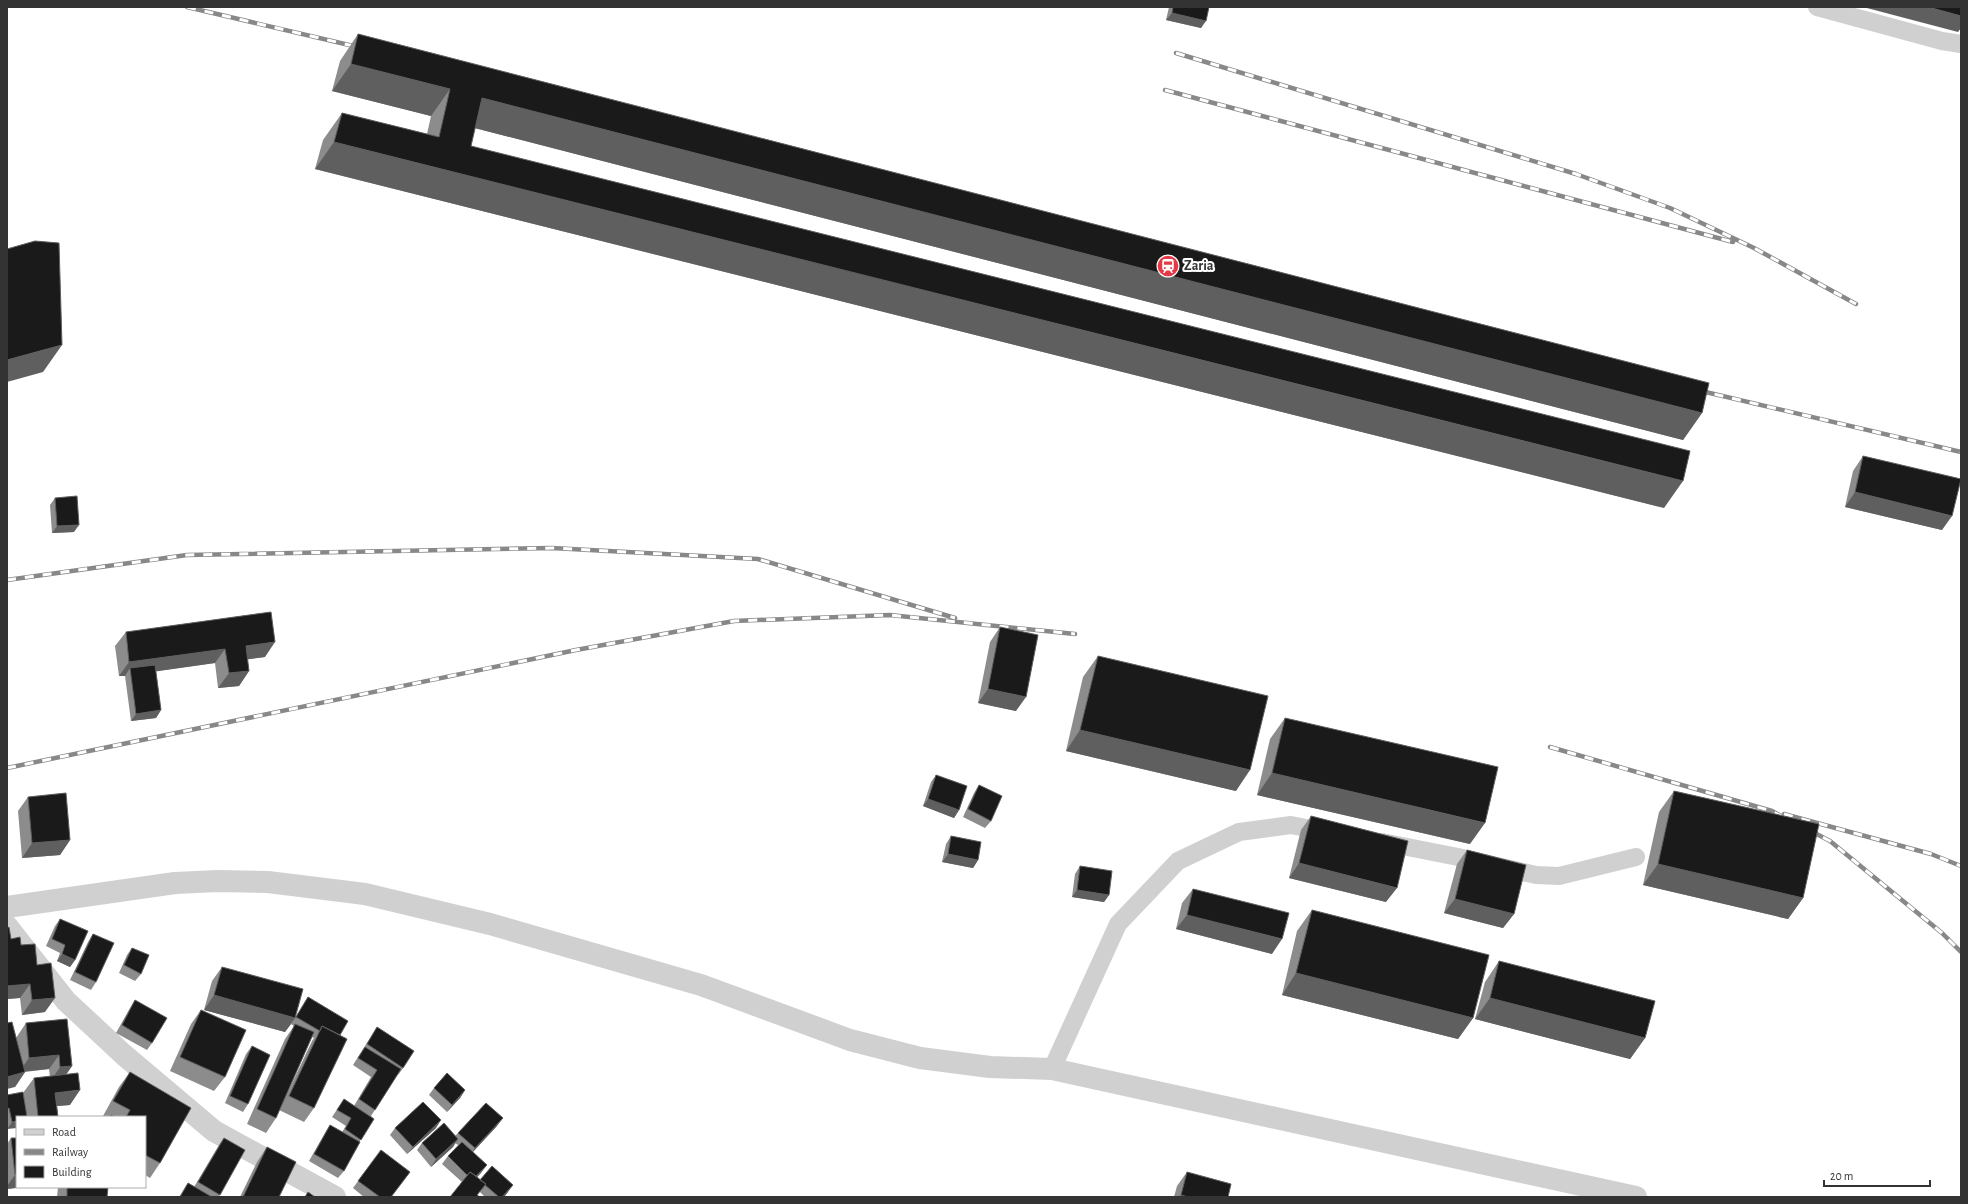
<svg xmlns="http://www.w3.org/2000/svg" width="1968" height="1204" viewBox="0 0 1968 1204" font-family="'Alegreya Sans',sans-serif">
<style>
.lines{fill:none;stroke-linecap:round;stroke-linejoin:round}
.lane{stroke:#d0d0d0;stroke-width:18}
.street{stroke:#d0d0d0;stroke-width:22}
.rail-casing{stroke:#888;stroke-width:4.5}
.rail{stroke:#fff;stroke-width:3;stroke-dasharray:9;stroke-linecap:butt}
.wall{fill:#8c8c8c;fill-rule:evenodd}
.shaded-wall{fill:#5f5f5f}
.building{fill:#1a1a1a;stroke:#5f5f5f}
.labels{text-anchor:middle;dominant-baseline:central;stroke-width:4;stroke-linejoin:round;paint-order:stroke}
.poi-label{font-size:14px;font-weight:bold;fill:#333;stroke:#fff;text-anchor:start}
</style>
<rect width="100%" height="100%" fill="#fff"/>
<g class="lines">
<!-- lane -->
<path class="lane" d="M1817 7 1942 41 1961 44
M1382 842 1458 857 1536 875 1559 876 1636 857
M1052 1069 1118 924 1178 861 1239 832 1291 825 1326 832"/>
<!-- street -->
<path class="street" d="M7 907 175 883 218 881 268 882 365 894 490 924 701 985 850 1040 920 1058 990 1067 1052 1069 1636 1197
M7 926 66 1001 124 1055 214 1131 335 1197"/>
<!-- rail casing -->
<g class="rail-casing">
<path id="rail" d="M187 7 362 48
M1176 53 1576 174 1670 208 1754 248 1856 304
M1165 90 1733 242
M1697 390 1961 452
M7 580 187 555 552 548 758 559 955 618
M1550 747 1772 811 1790 821
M7 768 576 650 734 621 890 615 1075 634
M1784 814 1931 854 1961 866
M1807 829 1830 841 1942 933 1961 952"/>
</g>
<!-- rail -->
<use href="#rail" class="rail"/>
</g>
<!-- wall -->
<path class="wall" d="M1169 7H1209L1201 28 1166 20Z
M358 34 1702 413 1683 440 475 128 471 146 1664 508 315 169 323 140 342 113 427 134 431 116 332 91 340 61Z
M1863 456 1942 530 1845 507 1853 471Z
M55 498 74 532 52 533 50 505Z
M271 612 265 657 247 659 249 671 239 686 218 688 215 663 156 671 161 710 156 718 131 721 125 676H119L115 646 126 632Z
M1000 627 1016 711 978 703 990 642Z
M1098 656 1236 791 1066 751 1083 677Z
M1285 718 1470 844 1257 795 1270 739Z
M936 775 959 810 954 818 923 806 931 782Z
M979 785 991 821 985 828 963 817 974 793Z
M1674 791 1803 898 1788 919 1643 885 1659 812Z
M28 797 70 840 60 855 22 858 18 811Z
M1311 816 1386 902 1289 878 1301 830Z
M951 836 978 860 973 868 942 862 946 844Z
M1467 850 1514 914 1503 928 1444 913 1457 864Z
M1080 866 1109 895 1104 902 1072 897 1075 874Z
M1193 889 1272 954 1176 929 1182 903Z
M1312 910 1473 1018 1458 1039 1282 995 1297 931Z
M60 919 75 960 70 967 57 961 60 953 46 946 55 926Z
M7 928 11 939 21 945 37 965 45 1012 22 1015 20 998 7 999Z
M93 934 96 982 91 990 70 980 88 942Z
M132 948 141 974 135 981 119 973 127 955Z
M1499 961 1645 1038 1630 1059 1475 1019 1485 982Z
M222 967 296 1016 308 997 340 1035 314 1108 304 1122 279 1110 276 1118 266 1133 247 1124 285 1039 294 1026 291 1024 292 1023 285 1032 204 1010 212 981ZM312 1037 314 1038 312 1041 286 1096Z
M135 1000 152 1043 147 1050 116 1033 130 1008Z
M201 1010 225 1077 214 1091 170 1071 191 1024Z
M26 1023 72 1066 66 1075 70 1105 57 1106 58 1117H17L7 1129V1095L25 1103 23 1093 34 1078 50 1077 49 1069 25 1072 15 1087 16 1038Z
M377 1027 403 1068 398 1075H397L371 1116 374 1119 359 1142 344 1171 338 1178 309 1161 325 1133 330 1125 342 1132 346 1126 332 1117 344 1099 354 1106 371 1077 353 1065Z
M252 1046 248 1104 243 1112 225 1103 246 1054Z
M130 1072 191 1108 160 1163 150 1178 145 1175V1117H106L103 1116 119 1087Z
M434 1088 465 1090 460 1098 447 1112 429 1095Z
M497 1126 473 1152 487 1165 477 1177 480 1180 508 1192 504 1197H485L480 1192 462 1182 442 1164 448 1156 458 1145 455 1143 453 1147 431 1167 417 1150 422 1143 455 1136 458 1133Z
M395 1128H436L407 1154 390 1135Z
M11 1138 24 1187 7 1189V1144Z
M224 1138 220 1195 218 1197H179L188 1183 194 1187 219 1145Z
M267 1147 279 1197H240L257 1162Z
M381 1150 391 1197H364L353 1188Z
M1187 1172 1228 1197H1174L1177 1186Z
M58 1187H108L107 1197H57Z"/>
<!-- shaded-wall -->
<path class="shaded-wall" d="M1863 7H1928L1961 16V28L1958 32Z
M1172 13 1206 21 1201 28 1166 20Z
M351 64 450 89 431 116 332 91Z
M482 98 1702 413 1683 440 463 125Z
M334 142 1683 481 1664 508 315 169Z
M62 345 43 372 7 382V360Z
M1855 492 1952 516 1942 530 1845 507Z
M79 525 74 532 52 533 57 526Z
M275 642 265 657 236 661 246 646Z
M225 649 215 663 131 675 130 668 125 676H119L129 662Z
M249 671 239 686 218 688 229 673Z
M988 689 1026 697 1016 711 978 703Z
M161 710 156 718 131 721 136 714Z
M1080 730 1250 770 1236 791 1066 751Z
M1272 773 1485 823 1470 844 1257 795Z
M928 799 959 810 954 818 923 806Z
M70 840 60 855 22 858 32 843Z
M948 854 978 860 973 868 942 862Z
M1299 863 1397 888 1386 902 1289 878Z
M1658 864 1803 898 1788 919 1643 885Z
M1077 890 1109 895 1104 902 1072 897Z
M1455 899 1514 914 1503 928 1444 913Z
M1187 915 1282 939 1272 954 1176 929Z
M62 954 75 960 70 967 57 961Z
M1296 973 1473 1018 1458 1039 1282 995Z
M30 984 20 998 7 999V986Z
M214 995 295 1018 285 1032 204 1010Z
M55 998 45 1012 22 1015 32 1000Z
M1490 998 1645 1038 1630 1059 1475 1019Z
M59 1055 49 1069 19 1072 29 1058Z
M72 1066 62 1080 50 1082 60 1067Z
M25 1072 15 1087 7 1089V1077Z
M80 1090 70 1105 45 1107 55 1093Z
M465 1090 460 1098 447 1112 452 1105Z
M503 1118 497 1126 469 1156 475 1148Z
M441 1120 436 1128 407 1154 413 1147Z
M17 1121V1128L7 1129 12 1122Z
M458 1139 453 1147 431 1167 436 1159Z
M487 1165 481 1173 467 1188 473 1180Z
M15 1175H17V1187H24L7 1189V1186Z
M513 1185 508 1192 504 1197H502Z
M1181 1195 1188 1197H1179Z"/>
<!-- building -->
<path class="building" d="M1173 7H1209L1206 21 1172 13Z
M1928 7H1961V16Z
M358 34 1709 383 1702 413 482 98 471 146 1690 451 1683 481 334 142 342 113 439 137 450 89 351 64Z
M35 241 59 243 62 345 7 360V249Z
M1863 456 1961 479 1952 516 1855 492Z
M77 496 79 525 57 526 55 498Z
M271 612 275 642 246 646 249 671 229 673 225 649 129 662 126 632Z
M1000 627 1038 635 1026 697 988 689Z
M1098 656 1268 696 1250 770 1080 730Z
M155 665 161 710 136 714 130 668Z
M1285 718 1498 767 1485 823 1272 773Z
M936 775 967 786 959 810 928 799Z
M979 785 1002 796 991 821 968 809Z
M1674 791 1819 824 1803 898 1658 864Z
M66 793 70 840 32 843 28 797Z
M1311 816 1408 841 1397 888 1299 863Z
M951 836 981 842 978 860 948 854Z
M1467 850 1526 865 1514 914 1455 899Z
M1080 866 1112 871 1109 895 1077 890Z
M1193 889 1289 913 1282 939 1187 915Z
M1312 910 1489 955 1473 1018 1296 973Z
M60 919 88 931 75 960 62 954 65 945 52 939Z
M9 927 11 939 20 937 21 945 35 944 37 965 51 963 55 998 32 1000 30 984 7 986V928Z
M93 934 114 943 96 982 75 972Z
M132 948 149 955 141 974 124 965Z
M1499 961 1655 1001 1645 1038 1490 998Z
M222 967 303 989 295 1018 214 995Z
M308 997 348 1021 340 1035 322 1026 320 1031 296 1017Z
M135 1000 167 1018 152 1043 122 1025Z
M201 1010 246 1030 225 1077 180 1057Z
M67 1019 72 1066 60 1067 59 1055 29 1058 26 1023Z
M12 1022 25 1072 7 1077V1023Z
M295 1024 314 1032 276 1118 257 1109Z
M322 1026 347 1039 314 1108 289 1096Z
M377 1027 414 1051 403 1068 367 1044Z
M252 1046 270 1055 248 1104 230 1096Z
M365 1047 401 1069 375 1110 359 1099 377 1070 358 1058Z
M130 1072 191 1108 160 1163 145 1155V1117H126L130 1110 113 1101Z
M78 1073 80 1090 55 1093 58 1117H38L34 1078Z
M447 1073 465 1090 452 1105 434 1088Z
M23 1092 27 1117H17V1121L12 1122 9 1108 7 1109V1095Z
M344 1099 374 1119 361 1140 345 1129 351 1118 337 1110Z
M423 1102 441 1120 413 1147 395 1128Z
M486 1103 503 1118 475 1148 458 1133Z
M111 1115 115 1117H110Z
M444 1123 458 1139 436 1159 422 1143Z
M330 1125 360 1142 344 1171 314 1154Z
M11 1138H17V1175H15Z
M224 1138 245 1150 220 1195 198 1182Z
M462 1142 487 1165 476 1176 470 1172 467 1175 448 1156Z
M267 1147 296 1162 279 1197H243Z
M381 1150 410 1172 391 1197H380L358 1181Z
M492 1166 513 1185 502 1197H499L485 1185 486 1184 480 1180Z
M470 1172 486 1184 477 1195 480 1197H450Z
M1187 1172 1231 1184 1228 1197H1188L1181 1195Z
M188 1183 212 1197H180Z
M67 1187H108L107 1197H67Z
M308 1192 315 1197H305Z"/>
<!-- icons -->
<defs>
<g id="station-disc" transform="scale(1.15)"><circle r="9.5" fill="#e63946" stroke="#fff"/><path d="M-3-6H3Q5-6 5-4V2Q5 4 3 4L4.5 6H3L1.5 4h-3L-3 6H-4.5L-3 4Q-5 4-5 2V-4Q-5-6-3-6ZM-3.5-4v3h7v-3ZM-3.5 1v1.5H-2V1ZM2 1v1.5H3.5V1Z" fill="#fff"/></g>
</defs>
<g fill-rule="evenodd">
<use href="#station-disc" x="1168" y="266"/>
</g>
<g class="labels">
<!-- poi labels -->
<g class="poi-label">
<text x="1184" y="266">Zaria</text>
</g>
</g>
<!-- border -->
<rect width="1968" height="1204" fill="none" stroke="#333333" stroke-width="16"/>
<!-- legend -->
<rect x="16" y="1116" width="130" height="72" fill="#ffffff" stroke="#adadad"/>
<rect x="24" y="1129" width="20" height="6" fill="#d0d0d0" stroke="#adadad"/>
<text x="52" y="1136" font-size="12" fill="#333333">Road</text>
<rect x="24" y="1149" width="20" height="6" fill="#888888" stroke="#adadad"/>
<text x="52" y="1156" font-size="12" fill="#333333">Railway</text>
<rect x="24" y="1166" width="20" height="12" fill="#1a1a1a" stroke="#adadad"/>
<text x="52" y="1176" font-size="12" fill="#333333">Building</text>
<!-- scale -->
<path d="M1824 1180v6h106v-6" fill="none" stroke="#333333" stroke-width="2"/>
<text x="1830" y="1180" font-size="12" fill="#333333" stroke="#ffffff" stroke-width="3" paint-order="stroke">20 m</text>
</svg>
